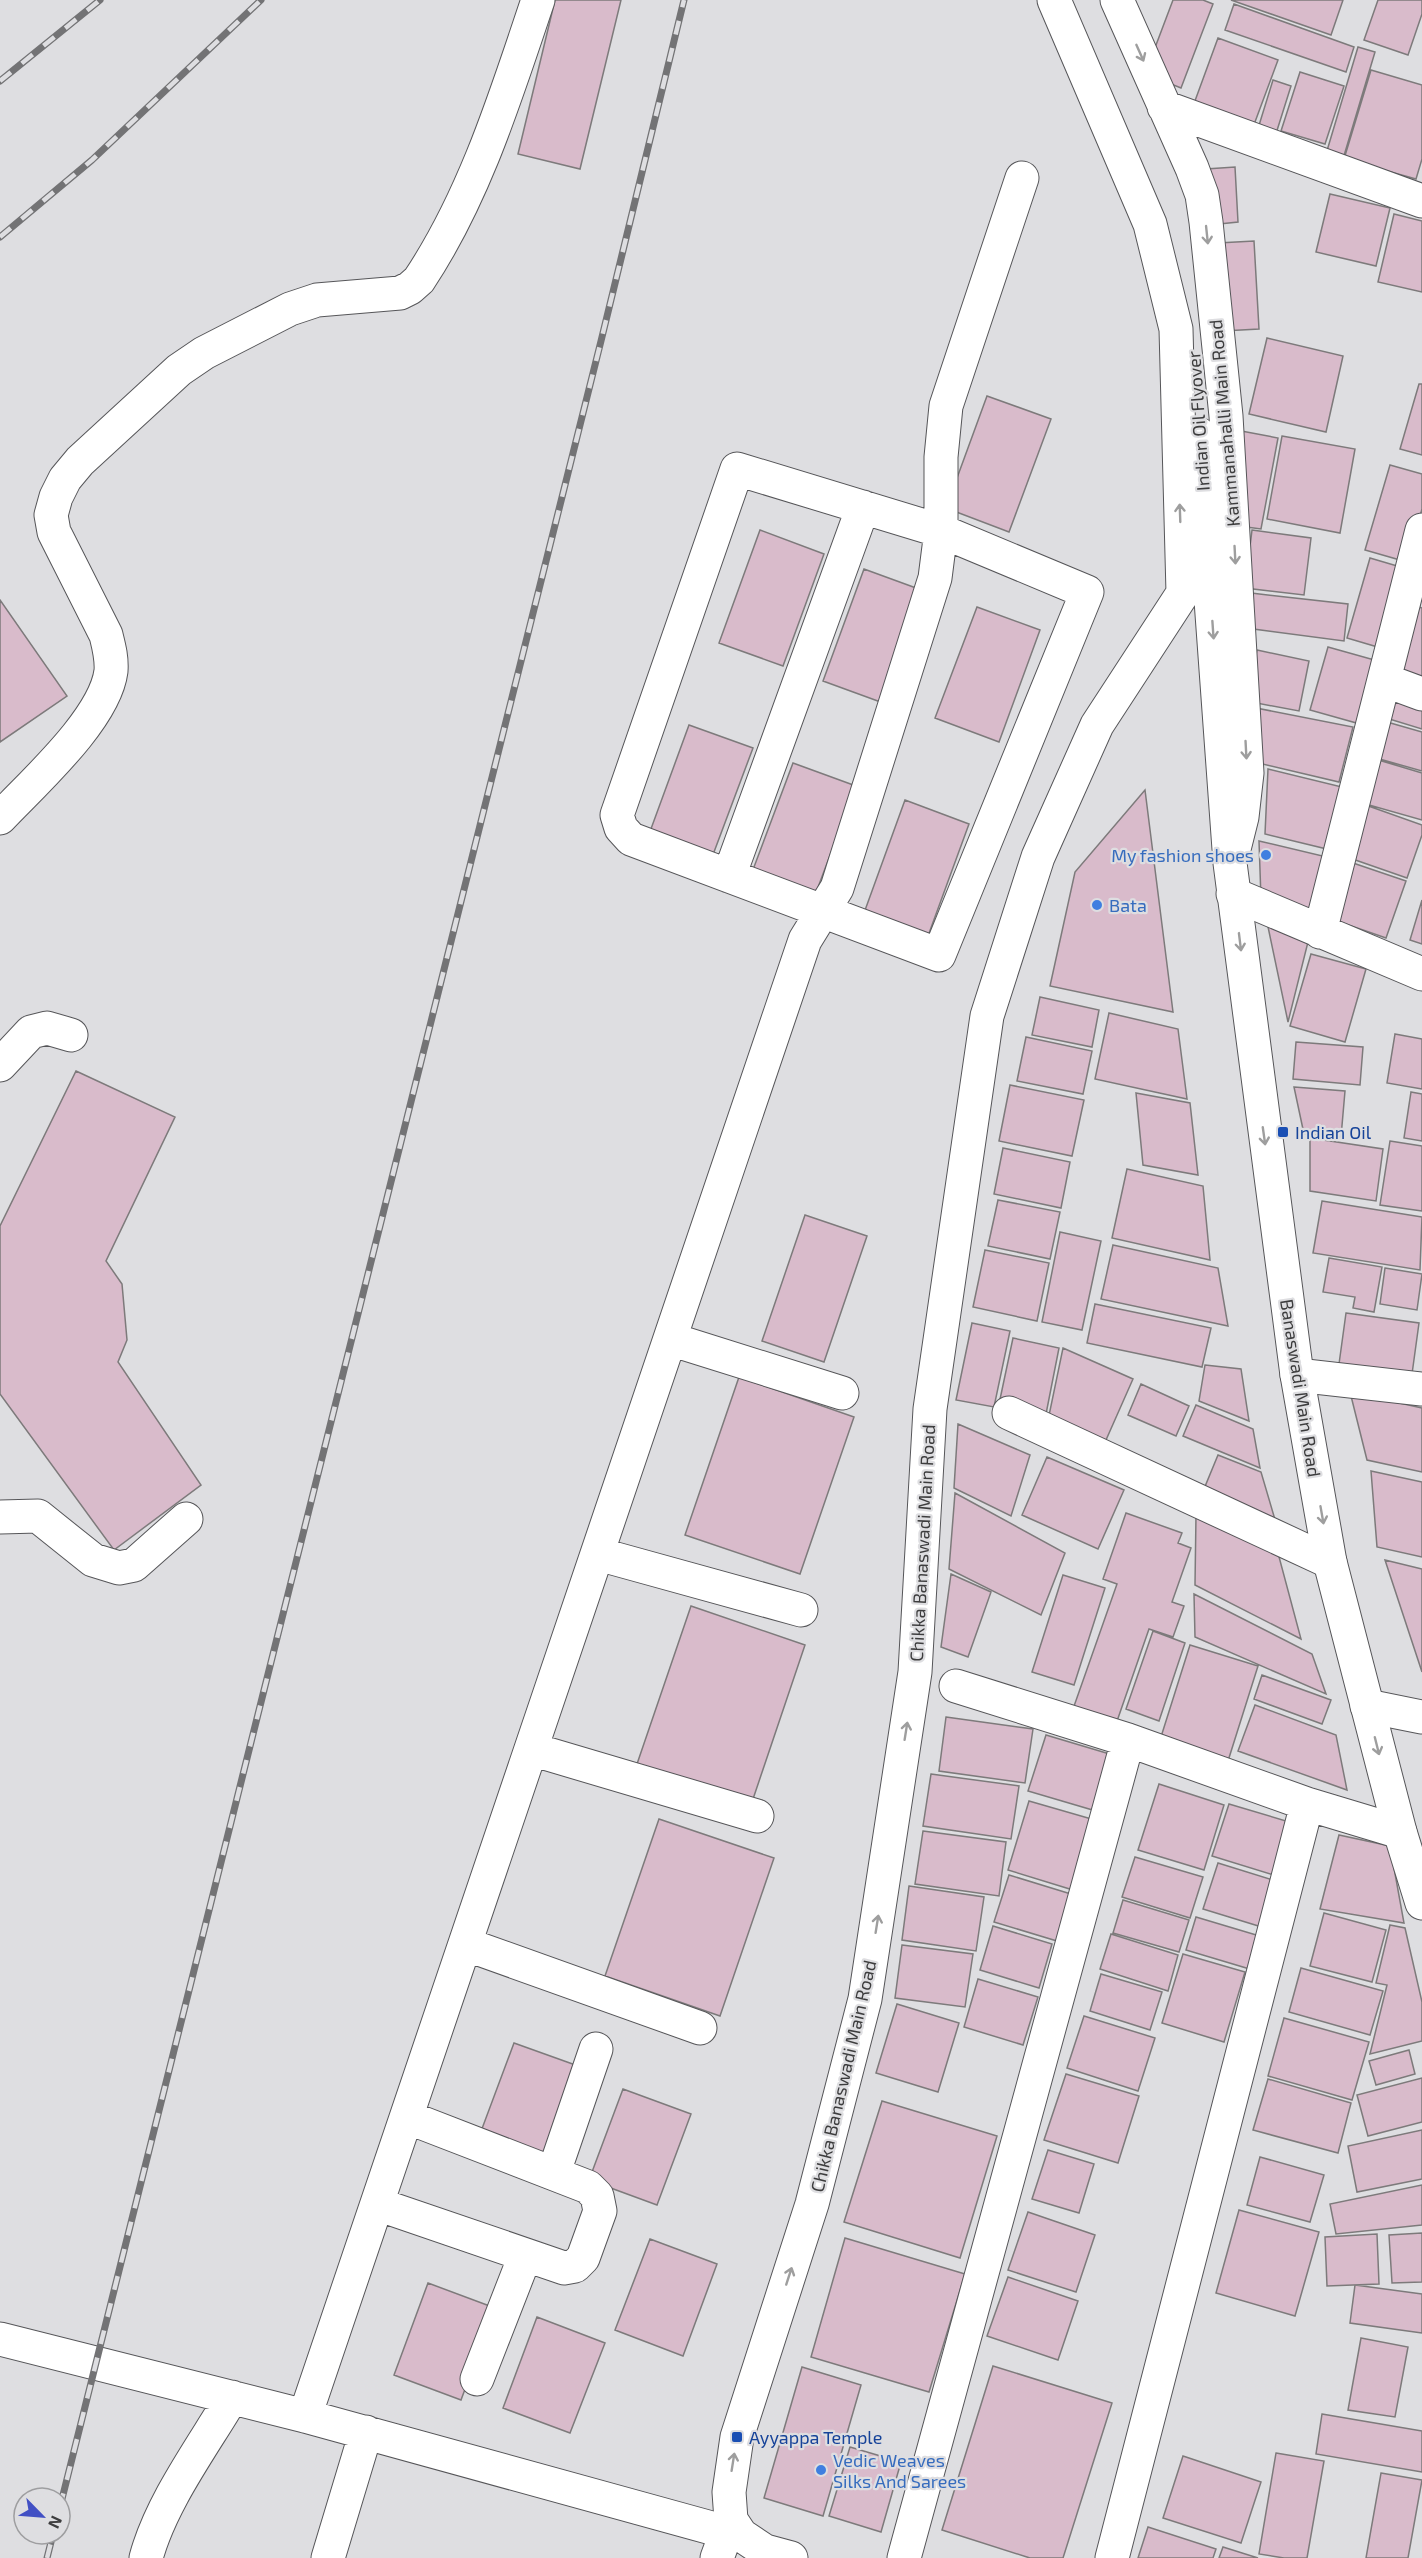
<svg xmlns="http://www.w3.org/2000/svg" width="1422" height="2558" viewBox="0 0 1422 2558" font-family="'Exo 2',sans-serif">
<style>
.building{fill:#d9bbcb;stroke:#7d7a7b;stroke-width:1.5}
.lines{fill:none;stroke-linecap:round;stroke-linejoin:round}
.minor-casing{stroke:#565659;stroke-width:35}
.major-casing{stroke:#565659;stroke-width:35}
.minor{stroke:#fff;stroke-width:33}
.major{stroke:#fff;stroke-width:33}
.rail-casing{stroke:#737375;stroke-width:7}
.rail{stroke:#dedee1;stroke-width:4.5;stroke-dasharray:14;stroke-linecap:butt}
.oneway{stroke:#9e9e9e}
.shop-dot{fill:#3f7fe0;stroke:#dedee1;stroke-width:2}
.transit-dot{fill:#1a4fb4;stroke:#dedee1;stroke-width:2}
.labels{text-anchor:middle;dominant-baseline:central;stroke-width:4.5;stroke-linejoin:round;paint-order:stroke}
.street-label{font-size:18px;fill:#3d3d3e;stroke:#dedee1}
.shop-label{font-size:18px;fill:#366cbe;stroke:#dedee1;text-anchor:start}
.transit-label{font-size:18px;fill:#164399;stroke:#dedee1;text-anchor:start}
</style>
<rect width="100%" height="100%" fill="#dedee1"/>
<!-- building -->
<path class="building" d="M555 0H621L580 169 518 154Z
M1173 0H1203L1213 4 1181 88 1161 80 1150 61Z
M1231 0H1343L1331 35Z
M1378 0H1422V14L1408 55 1364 40Z
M1234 4 1354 47 1346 72 1225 30Z
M1218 38 1278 60 1252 130 1192 109Z
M1358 47 1375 52 1343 159 1326 154Z
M1371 70 1422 85V159L1416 179 1344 159Z
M1300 72 1344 86 1325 144 1281 131Z
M1273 80 1291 86 1274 140 1256 135Z
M1235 167 1238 222 1210 225 1206 169Z
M1330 194 1390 208 1376 266 1316 252Z
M1394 214 1422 221V292L1378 282Z
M1254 241 1259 329 1223 331 1218 243Z
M1267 338 1343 356 1326 432 1249 414Z
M1419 384H1422V455L1400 449Z
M987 396 1051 419 1009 532 946 508Z
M1236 430 1278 438 1261 529 1239 526Z
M1282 436 1355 449 1340 533 1267 519Z
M1390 465 1422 474V509L1407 562 1365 550Z
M760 530 824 554 783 666 719 643Z
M1252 530 1311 538 1304 595 1245 588Z
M1370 558 1404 568 1381 648 1347 638Z
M864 569 927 592 886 704 823 681Z
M1251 593 1348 604 1344 641 1246 628Z
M0 600 67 696 0 742Z
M1414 605 1422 608V686L1392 677Z
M977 607 1040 630 999 742 935 718Z
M1328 647 1378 661 1360 724 1310 710Z
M1257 650 1309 661 1299 711 1246 701Z
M1395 689 1422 698V729L1386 718Z
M1251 707 1353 727 1339 782 1254 762Z
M1387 722 1422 732V771L1376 758Z
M689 725 753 748 711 860 648 837Z
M1375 759 1422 773V820L1362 803Z
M793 763 856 786 814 898 751 875Z
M1268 769 1346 788 1331 850 1265 834Z
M1145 790 1173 1012 1050 986 1075 872Z
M905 800 969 824 928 936 864 913Z
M1360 803 1422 825V835L1407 878 1341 855Z
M1259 841 1331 858 1315 919 1261 899Z
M1353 863 1406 881 1386 938 1334 920Z
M1422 900V944L1410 940Z
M1267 922 1308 942 1288 1022Z
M1311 954 1366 969 1345 1042 1290 1026Z
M1040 997 1099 1010 1092 1047 1032 1035Z
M1109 1013 1178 1029 1187 1099 1095 1079Z
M1395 1034 1422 1039V1089L1387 1083Z
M1026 1037 1092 1051 1083 1094 1017 1081Z
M1296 1042 1363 1047 1360 1085 1293 1079Z
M76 1071 175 1117 106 1261 122 1284 127 1340 118 1362 201 1485 114 1550 0 1394V1226Z
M1010 1085 1084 1100 1072 1156 999 1141Z
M1294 1087 1345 1091 1341 1137 1304 1134Z
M1411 1092 1422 1094V1141L1404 1138Z
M1136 1093 1190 1103 1198 1175 1143 1165Z
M1310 1138 1383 1149 1376 1201 1310 1191Z
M1390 1141 1422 1146V1211L1380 1205Z
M1003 1148 1070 1162 1061 1208 994 1194Z
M1127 1169 1203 1186 1210 1260 1112 1238Z
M998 1200 1060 1212 1050 1259 988 1246Z
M1322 1201 1422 1217 1420 1270 1313 1253Z
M805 1215 867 1236 824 1362 762 1341Z
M1060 1232 1101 1241 1082 1330 1042 1322Z
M1113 1245 1218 1268 1228 1326 1101 1299Z
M985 1250 1049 1263 1037 1321 973 1307Z
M1329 1258 1382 1267 1374 1312 1353 1308 1355 1297 1323 1292Z
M1385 1268 1422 1274 1417 1310 1380 1304Z
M1095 1304 1211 1328 1202 1367 1087 1343Z
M1346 1313 1419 1323 1412 1374 1339 1364Z
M972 1323 1010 1331 994 1407 956 1400Z
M1013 1338 1059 1348 1046 1414 999 1404Z
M1063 1348 1133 1379 1102 1449 1047 1425Z
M1205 1365 1241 1369 1249 1421 1199 1401Z
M739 1377 854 1417 800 1574 685 1535Z
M1141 1384 1189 1406 1176 1436 1128 1415Z
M1350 1392 1422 1408V1472L1367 1460Z
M1196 1405 1253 1429 1260 1468 1183 1436Z
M958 1424 1030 1455 1011 1516 954 1488Z
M1218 1455 1261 1472 1276 1523 1204 1489Z
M1047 1457 1124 1490 1098 1549 1022 1515Z
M1371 1471 1422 1482V1557L1377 1547Z
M955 1493 1065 1553 1041 1615 949 1569Z
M1126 1513 1182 1533 1178 1543 1191 1548 1172 1602 1184 1606 1173 1637 1149 1629 1116 1724 1073 1709 1117 1584 1103 1579Z
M1196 1515 1278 1553 1301 1639 1195 1585Z
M1385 1560 1422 1569V1672Z
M951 1574 991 1592 968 1657 941 1647Z
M1063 1575 1105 1588 1074 1685 1032 1672Z
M1194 1594 1312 1654 1326 1694 1195 1637Z
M691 1606 805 1645 752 1802 637 1764Z
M1153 1631 1185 1643 1159 1721 1126 1709Z
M1190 1645 1258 1666 1228 1761 1160 1740Z
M1262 1675 1331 1700 1322 1724 1254 1699Z
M1255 1705 1336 1735 1347 1790 1238 1751Z
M946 1717 1033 1729 1025 1783 939 1771Z
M1046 1735 1113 1755 1096 1811 1028 1791Z
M931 1774 1019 1786 1011 1839 923 1826Z
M1159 1784 1224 1805 1204 1870 1138 1850Z
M1029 1801 1095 1820 1073 1890 1008 1870Z
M1229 1804 1296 1824 1280 1877 1212 1856Z
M659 1819 774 1858 720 2016 605 1976Z
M923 1831 1006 1842 999 1896 915 1884Z
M1339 1835 1390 1846 1404 1923 1320 1909Z
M1135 1857 1203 1877 1190 1918 1122 1897Z
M1218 1863 1279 1882 1265 1928 1203 1909Z
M1009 1875 1071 1894 1057 1941 994 1922Z
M909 1886 984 1897 976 1951 902 1940Z
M1123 1900 1189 1920 1179 1952 1113 1933Z
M1324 1913 1386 1930 1372 1982 1310 1966Z
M1196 1917 1263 1937 1253 1970 1186 1950Z
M1390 1925 1405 1928 1422 2002V2041L1370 2054 1387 1985 1376 1983Z
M993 1926 1052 1944 1039 1988 980 1970Z
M1111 1934 1178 1955 1168 1991 1100 1969Z
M902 1945 973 1954 965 2007 895 1998Z
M1183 1954 1245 1972 1224 2042 1162 2023Z
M1301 1968 1383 1991 1370 2035 1289 2012Z
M1101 1974 1162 1992 1150 2030 1090 2011Z
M978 1979 1038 1997 1023 2045 964 2027Z
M897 2004 959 2023 938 2092 876 2073Z
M1084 2016 1155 2038 1138 2091 1067 2068Z
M1284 2018 1369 2042 1352 2100 1268 2076Z
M514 2043 581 2067 547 2159 480 2134Z
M1409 2050 1415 2074 1376 2085 1369 2061Z
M1066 2074 1139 2096 1118 2163 1044 2140Z
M1422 2078V2122L1368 2136 1357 2095Z
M1268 2079 1351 2103 1338 2153 1253 2130Z
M623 2089 691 2114 657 2205 589 2180Z
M882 2101 997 2136 960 2258 844 2222Z
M1422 2130V2179L1357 2192 1348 2146Z
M1048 2150 1094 2164 1079 2213 1032 2199Z
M1260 2157 1324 2175 1310 2222 1247 2205Z
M1422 2185V2225L1336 2234 1330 2204Z
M1239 2210 1319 2232 1295 2316 1216 2293Z
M1028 2212 1095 2235 1076 2292 1008 2270Z
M1422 2233V2282L1392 2283 1389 2235Z
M1377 2234 1379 2284 1327 2286 1325 2237Z
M845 2238 965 2274 929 2392 811 2357Z
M650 2239 717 2264 683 2356 615 2330Z
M1008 2277 1078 2301 1058 2360 987 2336Z
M428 2283 495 2308 461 2400 394 2375Z
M1355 2285 1422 2294V2333L1350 2323Z
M537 2317 605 2343 570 2433 503 2408Z
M1361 2338 1408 2347 1395 2417 1348 2410Z
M993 2366 1112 2403 1063 2558H1030L942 2530Z
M802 2367 861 2385 823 2516 764 2498Z
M1322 2414 1422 2431V2472L1316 2454Z
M850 2447 901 2462 881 2532 829 2516Z
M1276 2453 1324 2461 1307 2558H1284L1259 2554Z
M1183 2456 1261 2482 1241 2543 1163 2518Z
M1381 2473 1422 2480 1408 2558H1366Z
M1148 2527 1216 2549 1213 2558H1138Z
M1223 2547 1258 2558H1219Z"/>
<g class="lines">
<!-- minor casing -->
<g class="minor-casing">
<path id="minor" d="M1117 0 1192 168 1202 195 1206 222 1226 416 1247 773 1242 817 1233 853
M1164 107 1422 201
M737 469 941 531 1087 592 939 955 631 839 621 828 617 815Z
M1384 680 1422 694
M0 818C33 783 105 719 111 671 112 658 109 647 106 635L54 532 51 515 56 497 65 479 80 461 179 370 204 353 290 309 317 300 400 293 410 288 419 280C475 196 506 95 538 0
M729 876 863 507
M1233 894 1422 974
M1320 932 1422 530
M0 1065 31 1032 47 1028 71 1035
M670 1339 842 1393
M1297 1375 1422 1389
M1009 1413 1330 1562
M0 1517 38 1516 93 1560 119 1568 134 1565 186 1519
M598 1554 801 1610
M956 1686 1128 1740 1307 1804 1400 1832
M1367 1706 1422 1717
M531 1749 757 1816
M465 1944 700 2028
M554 2172 596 2049
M377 2204 564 2268 575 2266 583 2258 600 2211 597 2196 588 2187 407 2117
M0 2339 305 2416 726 2532
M477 2379 525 2256
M305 2416 805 940 837 888 935 578 941 531V457L946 406 1022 178
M146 2558C161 2502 203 2446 232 2397
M328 2558 366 2432
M904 2558 1128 1740
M1112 2558 1307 1804"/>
</g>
<!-- major casing -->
<g class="major-casing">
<path id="major" d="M1199 434 1230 863 1297 1375 1330 1562 1400 1832 1422 1903
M717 2558 731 2520
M791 2558 765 2551 741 2535 731 2520 729 2492 737 2437 812 2204 865 1999 915 1672 930 1409 987 1016 1038 857 1097 725 1183 593 1176 329 1150 224 1054 0"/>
</g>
<!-- minor -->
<use href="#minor" class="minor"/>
<!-- major -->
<use href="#major" class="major"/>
<!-- rail casing -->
<g class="rail-casing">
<path id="rail" d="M0 81 100 0
M0 237 92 160 261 0
M60 2507 601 341 684 0
M47 2558 53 2534"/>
</g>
<!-- rail -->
<use href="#rail" class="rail"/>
</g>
<!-- one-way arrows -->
<defs><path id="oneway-shaft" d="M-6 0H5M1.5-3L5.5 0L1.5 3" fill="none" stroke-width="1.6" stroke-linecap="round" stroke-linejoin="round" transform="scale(1.5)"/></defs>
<g class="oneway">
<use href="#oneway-shaft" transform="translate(1140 53) rotate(66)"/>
<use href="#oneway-shaft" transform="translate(1207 235) rotate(84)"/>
<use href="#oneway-shaft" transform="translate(1180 513) rotate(-92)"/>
<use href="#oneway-shaft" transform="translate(1235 555) rotate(87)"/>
<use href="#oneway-shaft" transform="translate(1213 630) rotate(86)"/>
<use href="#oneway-shaft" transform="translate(1246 750) rotate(87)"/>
<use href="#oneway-shaft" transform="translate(1240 942) rotate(83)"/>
<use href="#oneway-shaft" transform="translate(1264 1136) rotate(82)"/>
<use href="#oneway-shaft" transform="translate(1322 1515) rotate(80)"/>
<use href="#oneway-shaft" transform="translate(906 1731) rotate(-81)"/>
<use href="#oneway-shaft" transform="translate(1377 1746) rotate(76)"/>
<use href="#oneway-shaft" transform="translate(877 1924) rotate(-81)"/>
<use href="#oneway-shaft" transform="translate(789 2276) rotate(-72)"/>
<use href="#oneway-shaft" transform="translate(733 2462) rotate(-81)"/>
</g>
<!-- markers -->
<g class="shop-dot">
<circle cx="1266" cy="855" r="6"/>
<circle cx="1097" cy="905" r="6"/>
<circle cx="821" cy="2470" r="6"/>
</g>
<g class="transit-dot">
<rect x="1277" y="1126" width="12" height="12" rx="3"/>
<rect x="731" y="2431" width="12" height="12" rx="3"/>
</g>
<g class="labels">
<!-- street labels -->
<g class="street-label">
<text transform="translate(1198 421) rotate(-94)">Indian Oil Flyover</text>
<text transform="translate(1224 423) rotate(-95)">Kammanahalli Main Road</text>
<text transform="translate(1301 1388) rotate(81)">Banaswadi Main Road</text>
<text transform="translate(922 1543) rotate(-87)">Chikka Banaswadi Main Road</text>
<text transform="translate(843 2076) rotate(-77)">Chikka Banaswadi Main Road</text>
</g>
<!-- shop labels -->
<g class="shop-label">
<text x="1254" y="855" text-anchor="end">My fashion shoes</text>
<text x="1109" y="905">Bata</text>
<text x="833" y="2460">Vedic Weaves<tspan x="833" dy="21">Silks And Sarees</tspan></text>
</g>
<!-- transit labels -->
<g class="transit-label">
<text x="1295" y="1132">Indian Oil</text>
<text x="749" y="2437">Ayyappa Temple</text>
</g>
</g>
<!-- north arrow -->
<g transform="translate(42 2516) rotate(115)"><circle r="28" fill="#dedee1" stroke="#9e9ea0" stroke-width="1.5"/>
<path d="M0-4.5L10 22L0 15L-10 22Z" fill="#4250c4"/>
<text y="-9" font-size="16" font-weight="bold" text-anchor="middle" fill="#3d3d3e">N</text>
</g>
</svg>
